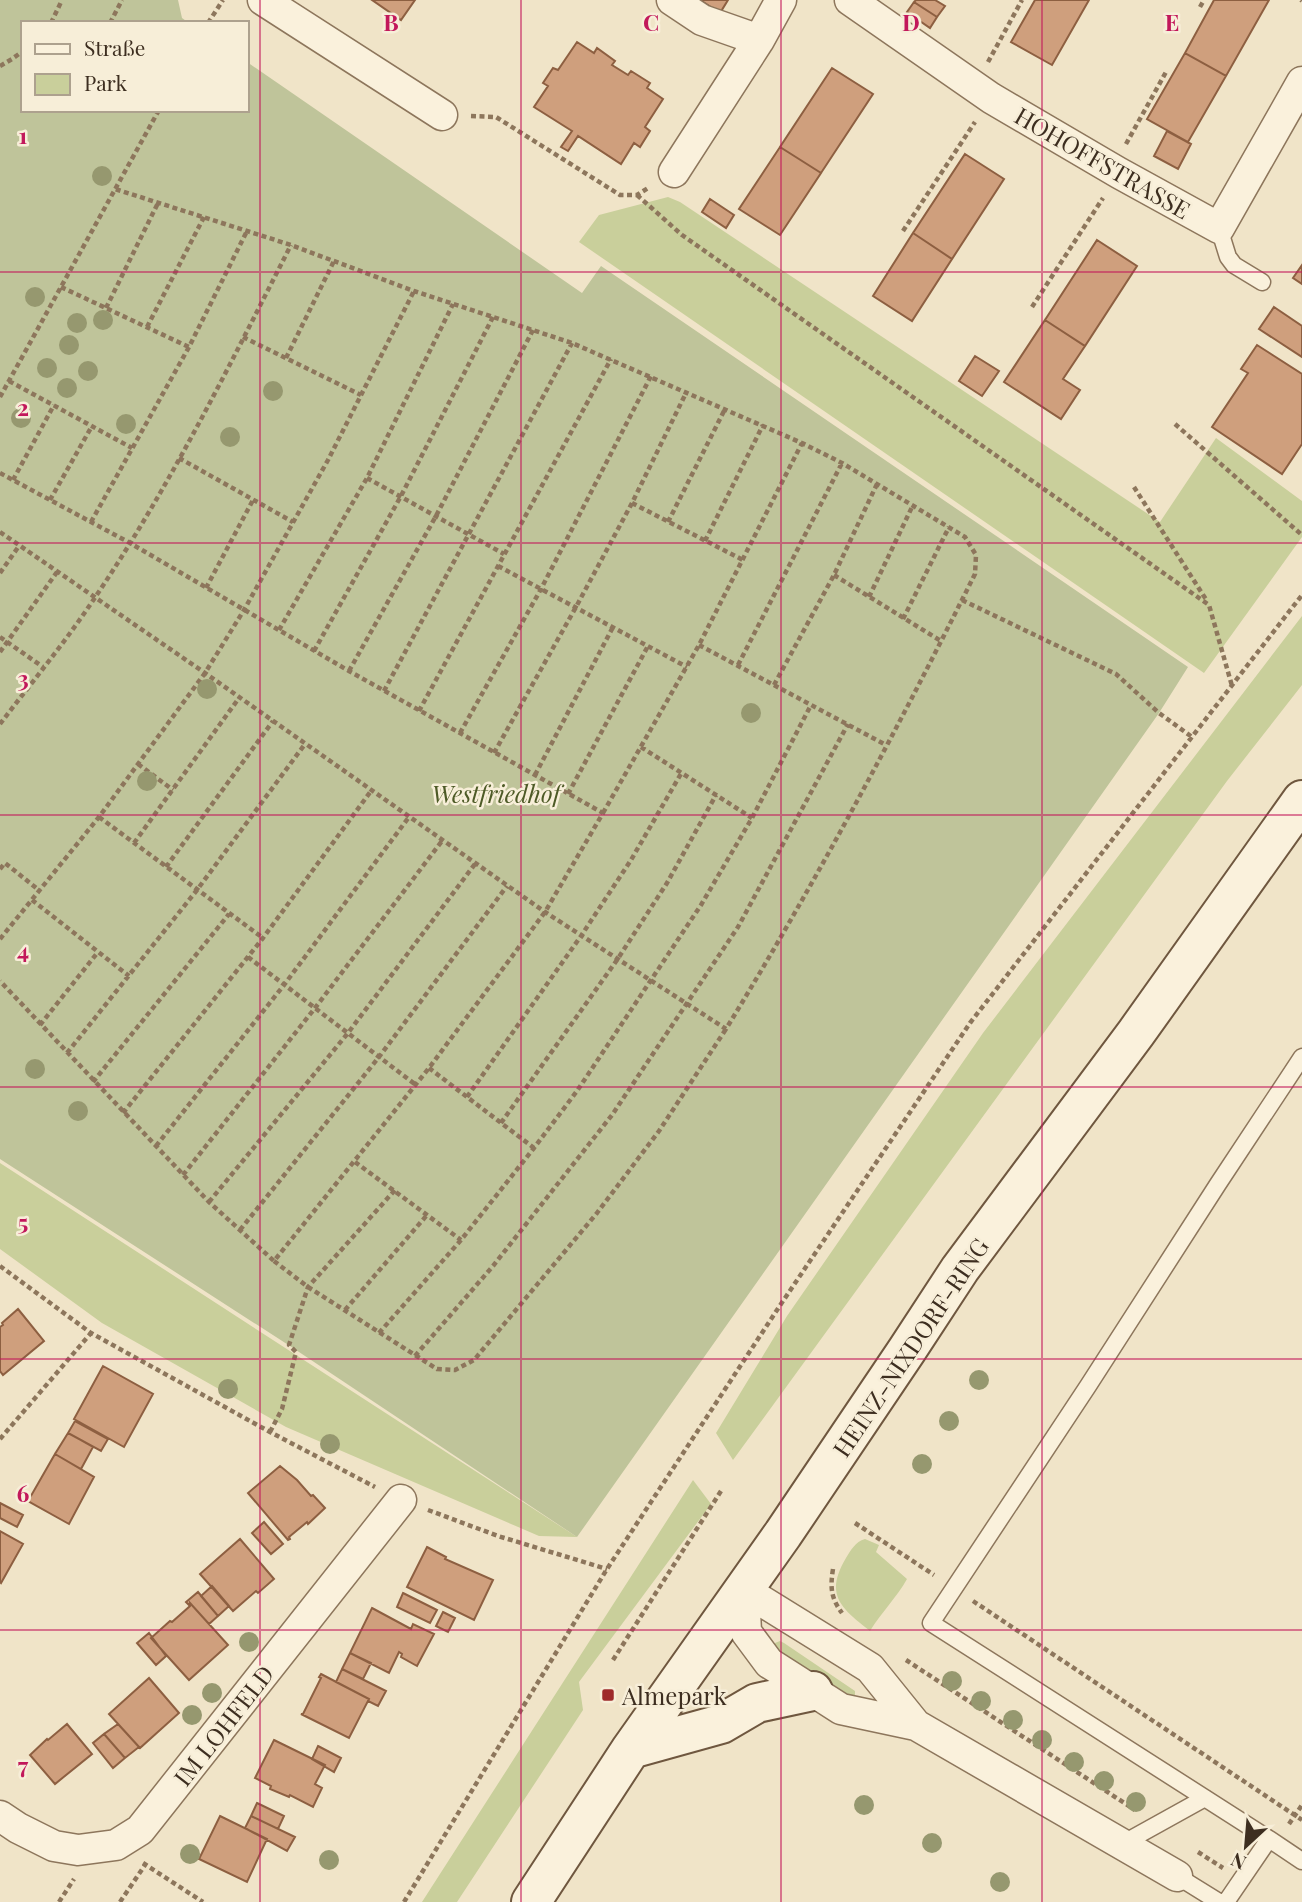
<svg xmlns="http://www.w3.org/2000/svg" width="1302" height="1902" viewBox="0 0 1302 1902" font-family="'Playfair Display',serif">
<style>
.green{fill:#c9cf9b}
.cemetery{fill:#bfc49a}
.building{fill:#cf9f7d;stroke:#8d5f41;stroke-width:2}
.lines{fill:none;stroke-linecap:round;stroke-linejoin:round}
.lane-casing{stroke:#8d765c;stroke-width:19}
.street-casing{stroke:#8d765c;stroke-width:33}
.secondary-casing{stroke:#6f573f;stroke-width:42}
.path{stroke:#8d765c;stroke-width:4.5;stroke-dasharray:5 3.5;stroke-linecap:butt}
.lane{stroke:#faf1dc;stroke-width:16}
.street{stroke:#faf1dc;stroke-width:30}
.secondary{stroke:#faf1dc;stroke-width:38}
.tree{fill:#96986f}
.grid{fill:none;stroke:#c2185b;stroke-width:2;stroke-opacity:0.55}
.poi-dot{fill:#9e2a2b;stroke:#f7eed8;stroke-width:2.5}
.labels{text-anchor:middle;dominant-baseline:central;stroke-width:5;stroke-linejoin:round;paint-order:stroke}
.street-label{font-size:24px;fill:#3d2e20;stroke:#f7eed8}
.park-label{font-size:24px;font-style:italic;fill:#4d5a26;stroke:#f7eed8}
.poi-label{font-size:24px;fill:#3d2e20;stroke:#f7eed8;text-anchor:start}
.grid-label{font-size:23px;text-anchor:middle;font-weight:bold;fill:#c2185b;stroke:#f7eed8;stroke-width:5;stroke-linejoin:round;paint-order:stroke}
</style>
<rect width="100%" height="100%" fill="#f0e4c8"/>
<!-- green -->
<path class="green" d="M668 197 680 202 1160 522 1216 438 1302 501V537L1204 673 579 242 599 215Z
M1302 616V685L1227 781 733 1460 716 1433 787 1316 983 1033Z
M0 1163 577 1537 539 1536 286 1427 102 1323 0 1249Z
M693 1480 711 1504 579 1682 583 1710 457 1902H422Z
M865 1539 879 1545 876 1552 907 1579C897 1597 881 1613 870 1631 841 1608 824 1595 846 1558 851 1550 855 1542 865 1539Z
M780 1641 784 1643 855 1691V1695L851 1697 783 1660 773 1646 775 1643Z"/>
<!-- cemetery -->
<path class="cemetery" d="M0 0H178L182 18 189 23H23V110H247V62L582 293 601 266 1188 667 1159 713 577 1537 293 1348 0 1159Z"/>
<!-- building -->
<path class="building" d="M372 0H415L401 20Z
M700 0H728L720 13Z
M916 0H935L945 6 937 17 914 2Z
M1035 0H1089L1052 65 1011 42Z
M1214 0H1269L1226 76 1185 53Z
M914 2 937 17 930 28 907 12Z
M577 42 594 53 597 48 615 61 612 65 628 75 631 71 650 83 647 88 663 99 645 127 650 131 640 147 634 143 621 164 578 136 568 151 561 147 572 131 534 107 548 86 543 83 553 68 558 70Z
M1185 53 1226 76 1188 142 1147 119Z
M832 68 873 94 821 173 780 147Z
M1167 131 1191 144 1178 169 1154 156Z
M780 147 821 173 780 235 739 209Z
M965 154 1004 179 952 259 913 233Z
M710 199 734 215 726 228 702 212Z
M913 233 952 259 912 321 873 296Z
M1097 240 1137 266 1085 346 1045 320Z
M1302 265V284L1293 278Z
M1274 307 1302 326V357L1259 329Z
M1045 320 1085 346 1063 379 1080 390 1061 419 1004 382Z
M1257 345 1302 374V444L1282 474 1212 427 1248 373 1241 369Z
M975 356 999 371 982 396 959 381Z
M18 1309 44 1341 3 1375 0 1371V1327L3 1325 2 1323Z
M103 1366 153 1394 124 1447 74 1419Z
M75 1421 108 1439 101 1451 68 1433Z
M68 1433 93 1447 81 1469 55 1454Z
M55 1454 94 1477 69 1524 28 1501Z
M280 1466 297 1480 311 1496 313 1495 325 1508 308 1524 307 1522 289 1537 290 1539 288 1540 248 1493Z
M0 1503 23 1515 17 1527 0 1518Z
M264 1522 283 1544 271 1554 252 1533Z
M0 1531 23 1544 1 1583 0 1582Z
M240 1539 274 1579 258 1593 256 1591 233 1611 200 1574Z
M427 1547 446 1557 445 1559 493 1580 474 1620 407 1587Z
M212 1586 229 1606 218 1616 201 1596Z
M198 1592 218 1616 209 1624 190 1603 189 1605 186 1602Z
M403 1593 437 1610 430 1623 397 1607Z
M190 1603 228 1645 189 1680 151 1638 170 1621 172 1622 190 1606Z
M372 1608 411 1629 413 1624 434 1634 417 1666 401 1657 402 1654 399 1652 389 1673 350 1653Z
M443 1612 455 1618 448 1632 436 1626Z
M149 1633 166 1656 156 1665 137 1643Z
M350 1653 371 1663 363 1679 342 1669Z
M342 1669 386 1691 378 1706 368 1701 369 1699 336 1682Z
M321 1674 369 1699 349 1738 301 1714H303L321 1678 319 1677Z
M149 1678 179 1713 140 1748 109 1714Z
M67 1724 92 1754 55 1784 30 1755 47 1739 48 1740Z
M118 1724 139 1747 125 1758 104 1734Z
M104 1734 125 1758 113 1768 93 1743Z
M274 1740 325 1765 315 1784 322 1788 313 1807 290 1795 289 1797 270 1789 271 1786 255 1778Z
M318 1746 341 1758 334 1772 312 1759Z
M257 1803 284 1816 278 1829 251 1816Z
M220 1816 267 1839 247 1882 199 1859Z
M251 1816 295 1837 287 1851 245 1828Z"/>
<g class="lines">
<!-- lane casing -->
<g class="lane-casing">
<path id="lane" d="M1219 228 1228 257 1234 265 1262 282
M1269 1839 1302 1861
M1122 1844 1205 1798
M1177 1876 1219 1902
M1226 1902 1269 1839 931 1623 1088 1386 1218 1184 1302 1057"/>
</g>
<!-- street casing -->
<g class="street-casing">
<path id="street" d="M263 0 442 115
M672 0 702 20 759 40
M850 0 991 98 1119 173 1219 228 1302 82
M674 172 759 40 781 0
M744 1590 746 1632 769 1663 841 1709 916 1725 1177 1876
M744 1590 870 1668 916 1725
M0 1816 18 1828 54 1846 78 1850 116 1845 140 1830 401 1500"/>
</g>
<!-- secondary casing -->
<g class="secondary-casing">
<path id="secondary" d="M631 1749 721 1724 757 1703 813 1691
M531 1902 631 1749 783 1534 907 1350 960 1269 1136 1033 1302 800"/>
</g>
<!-- path -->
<path class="path" d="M1301 0 1302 1
M1200 7 1204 0
M51 23 62 0
M110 23 122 0
M208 23 223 0
M988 62 1022 0
M0 66 12 59 23 51
M471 116 496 117 620 195H637L648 188
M1126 144 1166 72
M637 195 682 235 1209 605 1232 686
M903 231 975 122
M61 287 189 347
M1032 307 1103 198
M106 308 158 203
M147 327 204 217
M243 337 361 395
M286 358 334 261
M9 381 132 448
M0 397 159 110
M1175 424 1302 535
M179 458 293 522
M0 473 130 543 349 671 603 813 545 912 429 1068 274 1261 209 1202 0 981
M367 478 504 554
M13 480 54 405
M1134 487 1207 601
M50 500 92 426
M632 503 743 560
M91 522 189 347 247 231
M668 522 725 409
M0 532 205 673 545 912 726 1029C816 882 898 728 975 574L976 555 965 537 842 463 802 443 572 343 414 291 291 245 115 189
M705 541 763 425
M498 566 687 667
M0 573 19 546
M834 575 941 641
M206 588 253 500
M869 597 913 505
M962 600 1116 674 1159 713 1192 737
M903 619 949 527
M279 630 367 478 453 304
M0 637 43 667
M699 645 886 745
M314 651 401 496 493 317
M0 652 57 572
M738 665 842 463
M349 671 436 516 533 330
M774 685 834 575 877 484
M384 691 572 343
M419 711 611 359
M0 724C32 682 67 640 96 596 171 485 230 364 291 245
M460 733 541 589 651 376
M641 747 752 818
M494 753 576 607 632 503 686 393
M138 764 173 790
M535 775 613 627
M568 794 648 646
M603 813 699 645 802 443
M99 817 263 938
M134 843 239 698
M166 867 273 721
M0 869 5 863 40 891
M32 900 129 976
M0 939 99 817 205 673 244 610 328 460 414 291
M248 957 416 1085
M40 1025 98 952
M67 1053 197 890 305 744
M429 1068 534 1148
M93 1082 229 914
M467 1097 581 936 631 860 682 772
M123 1113 263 938 371 791
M501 1123 617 960 667 883 716 795
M156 1146 284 985 409 817
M355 1162 461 1240
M183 1175 315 1008 442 841
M209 1202 348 1033 475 864
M240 1230 379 1057 507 886
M274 1261 308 1287 437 1369 455 1370 474 1360 597 1213 659 1131 726 1029
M0 1266 91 1333 270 1432 375 1487
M345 1310 427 1215
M379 1333 461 1240 534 1148 577 1091 701 905 752 818 811 705
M415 1356 493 1266 612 1115 738 927 848 724
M270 1432 282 1409 296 1352 289 1345 308 1287 395 1190
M0 1439 91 1333
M428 1510 498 1536 607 1569
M855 1523 934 1575
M833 1569C830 1588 831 1598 842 1613
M973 1601 1302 1820
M613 1660 721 1491
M906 1660 1135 1810
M1289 1824 1302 1805
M1198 1852 1223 1868
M143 1863 203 1902
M59 1902 74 1879
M120 1902 145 1865
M404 1902 607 1569 779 1307 970 1023 1302 595"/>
<!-- lane -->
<use href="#lane" class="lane"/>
<!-- street -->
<use href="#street" class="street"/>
<!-- secondary -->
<use href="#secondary" class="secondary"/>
</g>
<!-- trees -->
<g class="tree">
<circle cx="102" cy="176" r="10"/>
<circle cx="35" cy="297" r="10"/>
<circle cx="103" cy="320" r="10"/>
<circle cx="77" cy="323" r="10"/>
<circle cx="69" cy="345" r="10"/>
<circle cx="47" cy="368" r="10"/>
<circle cx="88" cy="371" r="10"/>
<circle cx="67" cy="388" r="10"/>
<circle cx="273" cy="391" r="10"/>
<circle cx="21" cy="418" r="10"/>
<circle cx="126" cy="424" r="10"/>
<circle cx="230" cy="437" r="10"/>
<circle cx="207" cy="689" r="10"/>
<circle cx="751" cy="713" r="10"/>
<circle cx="147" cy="781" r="10"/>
<circle cx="35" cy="1069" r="10"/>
<circle cx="78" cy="1111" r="10"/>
<circle cx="979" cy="1380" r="10"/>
<circle cx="228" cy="1389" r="10"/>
<circle cx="949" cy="1421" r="10"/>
<circle cx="330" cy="1444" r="10"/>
<circle cx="922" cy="1464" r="10"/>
<circle cx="249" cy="1642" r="10"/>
<circle cx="952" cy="1681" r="10"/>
<circle cx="212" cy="1693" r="10"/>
<circle cx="981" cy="1701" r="10"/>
<circle cx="192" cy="1715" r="10"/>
<circle cx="1013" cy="1720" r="10"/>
<circle cx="1042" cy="1740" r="10"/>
<circle cx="1074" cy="1762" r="10"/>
<circle cx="1104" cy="1781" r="10"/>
<circle cx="1136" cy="1802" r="10"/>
<circle cx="864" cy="1805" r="10"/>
<circle cx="932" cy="1843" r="10"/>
<circle cx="190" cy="1854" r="10"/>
<circle cx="329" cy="1860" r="10"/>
<circle cx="1000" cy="1882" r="10"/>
</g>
<!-- grid -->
<path class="grid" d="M260 0V1902M521 0V1902M781 0V1902M1042 0V1902M0 272H1302M0 543H1302M0 815H1302M0 1087H1302M0 1359H1302M0 1630H1302"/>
<!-- markers -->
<rect class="poi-dot" x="601" y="1688" width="14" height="14" rx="3.5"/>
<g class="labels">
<!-- street labels -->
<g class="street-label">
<text transform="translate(1103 162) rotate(30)">HOHOFFSTRASSE</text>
<text transform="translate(910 1347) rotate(-56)">HEINZ-NIXDORF-RING</text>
<text transform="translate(223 1725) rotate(-52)">IM LOHFELD</text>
</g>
<!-- park labels -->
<g class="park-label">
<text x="496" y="793">Westfriedhof</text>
</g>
<!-- poi labels -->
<g class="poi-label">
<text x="622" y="1695">Almepark</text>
</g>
</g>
<g class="grid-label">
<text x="391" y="31">B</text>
<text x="651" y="31">C</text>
<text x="911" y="31">D</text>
<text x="1172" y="31">E</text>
<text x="23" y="144">1</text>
<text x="23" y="416">2</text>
<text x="23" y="687">3</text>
<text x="23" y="959">4</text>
<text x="23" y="1231">5</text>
<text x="23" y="1502">6</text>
<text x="23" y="1774">7</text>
</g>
<!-- legend -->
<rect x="21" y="21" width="228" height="91" fill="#f7eed8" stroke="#ada18e" stroke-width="2"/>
<rect x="35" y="44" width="35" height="10" fill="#faf1dc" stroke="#ada18e" stroke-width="2"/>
<text x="84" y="56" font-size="21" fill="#3d2e20">Straße</text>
<rect x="35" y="74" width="35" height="21" fill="#c9cf9b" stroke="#ada18e" stroke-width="2"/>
<text x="84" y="91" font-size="21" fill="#3d2e20">Park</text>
<!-- north arrow -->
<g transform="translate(1246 1846) rotate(206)" stroke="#f7eed8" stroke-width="5" paint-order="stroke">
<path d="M0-5L12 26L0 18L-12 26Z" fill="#3d2e20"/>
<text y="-10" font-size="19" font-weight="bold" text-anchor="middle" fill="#3d2e20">N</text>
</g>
</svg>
